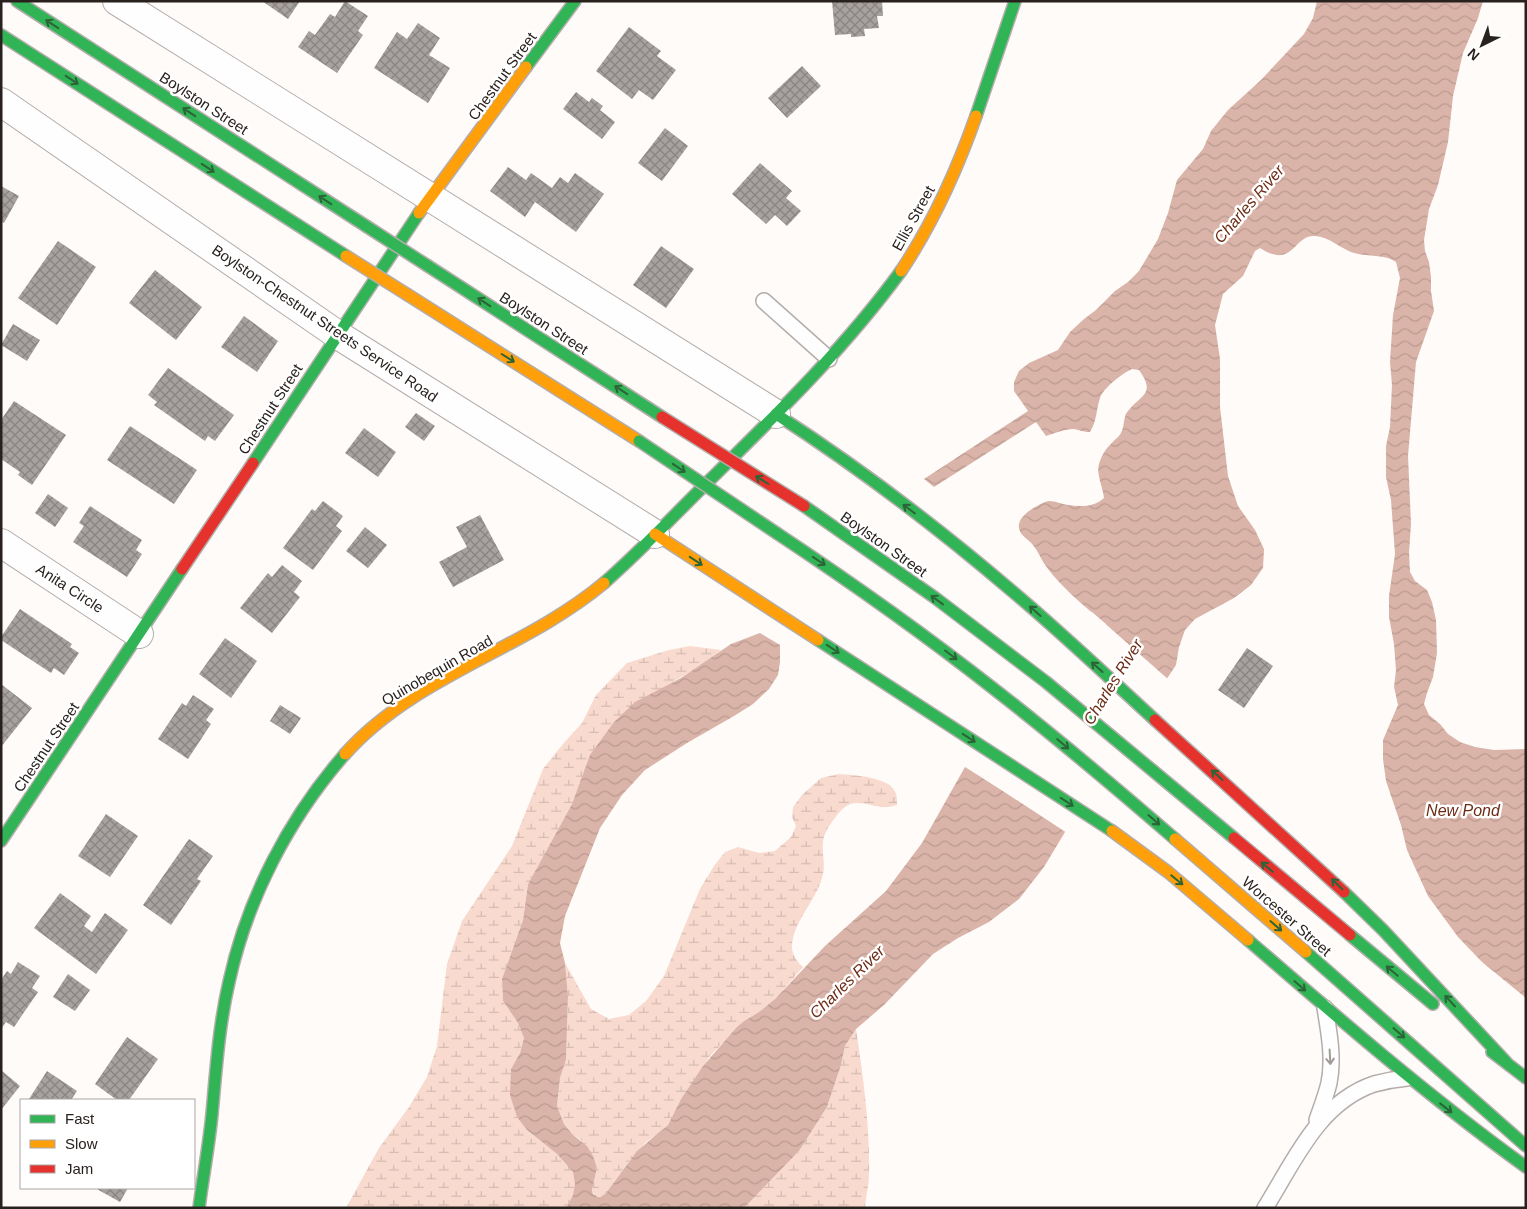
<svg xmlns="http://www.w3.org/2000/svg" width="1527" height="1209" viewBox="0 0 1527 1209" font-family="Helvetica,sans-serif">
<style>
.wetland{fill:url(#wetland-marsh)}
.water{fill:url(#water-waves)}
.pier{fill:#fefbf9}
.building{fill:url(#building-cross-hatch)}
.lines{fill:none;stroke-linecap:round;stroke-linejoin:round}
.lane-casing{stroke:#b3adab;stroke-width:18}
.street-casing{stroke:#b3adab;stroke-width:30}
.fast-casing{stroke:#b3adab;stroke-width:14}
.slow-casing{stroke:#b3adab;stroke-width:14}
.jam-casing{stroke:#b3adab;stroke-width:14}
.lane{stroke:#fffefe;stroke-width:15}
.street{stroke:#fffefe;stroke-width:28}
.fast{stroke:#30b455;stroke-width:11}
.slow{stroke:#ff9f0a;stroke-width:11}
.jam{stroke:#e5322d;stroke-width:11}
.fast-bridge-casing{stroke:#b3adab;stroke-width:14;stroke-linecap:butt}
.slow-bridge-casing{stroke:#b3adab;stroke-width:14;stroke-linecap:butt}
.jam-bridge-casing{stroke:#b3adab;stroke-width:14;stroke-linecap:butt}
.fast-bridge{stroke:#30b455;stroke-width:11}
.slow-bridge{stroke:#ff9f0a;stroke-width:11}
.jam-bridge{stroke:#e5322d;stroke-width:11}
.oneway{stroke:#2c6337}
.oneway2{stroke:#9f9b99}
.labels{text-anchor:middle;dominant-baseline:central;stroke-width:5;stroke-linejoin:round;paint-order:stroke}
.street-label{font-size:15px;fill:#29211e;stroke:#fff}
.water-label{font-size:16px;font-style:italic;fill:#6d2c15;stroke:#fff}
</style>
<defs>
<pattern id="wetland-marsh" width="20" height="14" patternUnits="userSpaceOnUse" patternTransform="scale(1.25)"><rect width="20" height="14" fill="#f9dacf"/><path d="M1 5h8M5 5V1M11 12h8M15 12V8" fill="none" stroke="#d5bbb1"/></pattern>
<pattern id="water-waves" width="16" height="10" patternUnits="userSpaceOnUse" patternTransform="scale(1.25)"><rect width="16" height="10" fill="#dab4a8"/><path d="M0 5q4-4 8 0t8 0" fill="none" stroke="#bb9a90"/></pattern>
<pattern id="building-cross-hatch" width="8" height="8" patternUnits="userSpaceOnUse" patternTransform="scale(1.25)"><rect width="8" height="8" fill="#a7a29f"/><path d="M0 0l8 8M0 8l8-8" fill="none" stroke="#888481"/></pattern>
</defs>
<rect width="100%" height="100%" fill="#fefbf9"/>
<!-- wetland -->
<path class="wetland" d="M690 646 721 650 705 663 661 689 591 755 572 804 528 884 523 920 502 979 503 1001 518 1023 524 1038 520 1053 511 1069 527 1130 557 1154 573 1172 576 1184 573 1195 566 1208H346L379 1148 409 1107 427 1077 437 1046 447 964 462 921 512 846 543 769 563 744 582 723 596 695 627 663 669 650Z
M839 774C854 775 892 777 896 794 897 797 897 802 897 805 892 806 887 808 882 807 871 806 858 800 848 805 839 810 830 824 826 832 819 844 826 861 823 874 818 899 795 918 792 944 791 953 796 961 803 967L775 999 759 1012 744 1021 710 1056 681 1099 668 1125 657 1135 646 1142 630 1160 606 1193 601 1197 595 1196 592 1190 597 1168 581 1140 572 1134 564 1124 557 1106 560 1078 566 1060 568 996 565 963 591 1009 609 1019 629 1015 646 1001 664 976 700 889 714 866 725 852 738 847 759 853 775 851 791 837 796 826 792 817 793 807 802 795 821 778Z
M856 1029C863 1076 870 1125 869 1173 869 1184 866 1196 865 1208H744L799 1151 827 1107 841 1065 845 1046Z"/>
<!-- water -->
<path class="water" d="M1317 1H1483L1478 18 1463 53 1453 96 1448 142 1438 185 1429 209 1424 240 1425 251 1429 262 1431 277V291L1434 311 1416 362 1408 456 1411 524 1409 552 1410 572 1415 581 1427 590 1432 602 1436 620 1437 653 1433 677 1427 693 1424 704 1429 715 1440 724 1448 734 1460 742 1475 747 1494 750 1526 749V998L1482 962 1458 937 1428 896 1407 850 1401 825 1386 781 1383 759V740L1398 705 1394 687 1396 670 1394 644 1389 617V596L1395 554 1391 500 1386 477V446L1390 427 1392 385 1390 362 1393 315 1400 278 1396 262C1385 254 1368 257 1354 253 1341 249 1330 237 1315 236 1294 234 1293 270 1260 248L1255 251 1243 276 1223 294 1215 325 1220 359V407L1228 476 1238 506 1255 530 1264 549 1263 568 1251 585 1234 598 1195 619 1185 630 1179 647 1176 665 1065 832 1044 867 1019 899 989 922 958 938 933 954 884 1005 856 1029 845 1046 841 1065 827 1107 799 1151 744 1208H566L573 1195 575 1184 573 1172 557 1154 527 1130 517 1117 510 1095 511 1069 520 1053 524 1038 518 1023 503 1001 502 979 523 920 528 884 572 804 590 755 614 722 635 702 681 678 731 644 760 633 780 645V662L778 675 769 689 753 704 734 716 687 743 645 770 622 795 600 828 565 916 560 943 565 963 568 996 566 1060 560 1078 557 1106 564 1124 572 1134 587 1146 593 1156 597 1168 592 1190 593 1194 598 1197H601L606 1193 637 1151 668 1125 681 1099 703 1066 736 1028 744 1021 759 1012 775 999 825 946 886 891 922 843 965 767 1000 789 1106 624C1084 606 1062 588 1045 565 1041 559 1038 551 1033 545 1028 539 1017 534 1019 524 1020 518 1027 512 1032 509 1037 506 1043 502 1049 501 1056 501 1061 504 1068 505 1080 507 1095 507 1104 498 1103 487 1096 474 1099 464 1101 457 1105 449 1111 444 1114 440 1119 437 1121 433 1125 426 1123 416 1128 411 1142 394 1156 394 1139 370L1132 369C1123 373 1103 388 1100 398 1096 410 1097 421 1090 432 1083 432 1080 430 1074 429 1064 429 1055 433 1046 436L1036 422 934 487 924 479 1028 411 1014 391V382L1019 371 1029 363 1058 350 1070 332 1084 319 1096 310 1115 291 1128 282 1139 271 1158 239 1168 213 1177 180 1203 149 1211 131 1228 110 1261 80 1304 34 1313 18Z"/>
<!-- pier -->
<path class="pier" d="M1092 612 1169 680 1067 833 983 778 984 776 999 786 1103 625 1090 614Z"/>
<!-- building -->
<path class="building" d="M262 1H300L288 19Z
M345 1 368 16 358 31 363 35 337 73 298 47 309 31 315 35 330 14 335 17Z
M832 1H882L883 16H877L879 28 864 29 865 36 851 37V34L835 35Z
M418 23 440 38 429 55 450 68 428 103 374 68 397 32 407 39Z
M629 27 661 51 657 56 676 70 653 100 639 90 632 99 596 71Z
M802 66 821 86 787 118 768 98Z
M576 92 589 102 592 98 603 106 600 110 615 122 602 139 563 109Z
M665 128 688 146 662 181 638 163Z
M760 163 792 191 786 198 801 211 787 226 775 215 766 224 732 194Z
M508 167 526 180 531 173 552 188 560 177 568 183 575 173 604 194 576 232 535 202 525 217 490 191Z
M1 186 19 196 4 223 1 221Z
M58 241 96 267 57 325 18 298Z
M661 246 694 269 666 308 633 285Z
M155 270 202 307 176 340 129 303Z
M244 316 278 341 257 372 221 347Z
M13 324 40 340 27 361 1 345Z
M168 368 234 415 215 441 208 436 205 441 154 405 157 402 148 395Z
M14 401 66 435 32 485 18 475 20 472 1 459V420Z
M416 413 435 426 424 441 405 427Z
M130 426 197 470 174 504 107 460Z
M364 428 396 452 378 477 345 453Z
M48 494 68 508 55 527 35 513Z
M323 501 343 516 336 526 342 531 313 570 283 548 312 509 315 511Z
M90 506 142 540 136 550 142 554 127 577 73 542 84 526 79 523Z
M480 515 504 560 453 587 439 562 467 547 456 527Z
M365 527 387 545 368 568 346 551Z
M282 565 302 581 294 592 300 597 272 633 240 608 268 573 272 577Z
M20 609 72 644 70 647 79 653 64 675 54 668 51 673 1 640V637Z
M225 638 257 661 231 698 199 674Z
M1247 648 1273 666 1244 708 1218 690Z
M1 684 32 708 1 747Z
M193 695 214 709 206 720 211 724 188 759 158 739 182 703 186 706Z
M280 705 301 718 290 734 270 721Z
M106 814 138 836 110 877 78 856Z
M189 839 213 856 197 879 201 881 171 925 143 905Z
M60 893 91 916 84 926 92 932 105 913 128 930 96 974 34 928Z
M18 962 40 976 32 988 38 992 14 1027 6 1022 1 1029V980L7 971 11 974Z
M68 974 90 990 75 1011 53 997Z
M127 1037 158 1059 129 1100H117L95 1084Z
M1 1070 20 1086 1 1110Z
M47 1071 77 1091 71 1100 29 1099Z
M95 1188H128L120 1202Z"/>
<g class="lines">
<!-- lane casing -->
<g class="lane-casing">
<path id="lane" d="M764 301 829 359
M1317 1120C1321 1108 1326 1096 1329 1083 1334 1059 1329 1032 1325 1008
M1265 1208C1294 1162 1318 1103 1374 1084 1385 1081 1396 1079 1407 1078"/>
</g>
<!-- street casing -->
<g class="street-casing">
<path id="street" d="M117 1 776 414
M1 102 338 335 655 534
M1 543 139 634"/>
</g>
<!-- fast casing -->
<g class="fast-casing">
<path id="fast" d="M17 1 366 226
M1 35 346 256
M526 67 575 1
M976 116 1015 1
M428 266 662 417
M776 414C858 467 937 527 1012 591 1061 632 1107 676 1155 720
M253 463 419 213
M804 506 934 597 1046 682 1234 838
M778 534C852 583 924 634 994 689 1056 737 1116 788 1175 839
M604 583C644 548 680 509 718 472 783 408 847 345 901 271
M818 640 1112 831
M1 841 182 569
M1344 892 1383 930 1507 1063
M1350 935 1433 1004
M1248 940C1338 1018 1429 1097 1526 1167
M1306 952 1526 1146
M1492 1052 1526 1078
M199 1208C203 1177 209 1145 212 1114 216 1070 219 1025 229 982 247 899 289 818 345 754"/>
</g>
<!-- slow casing -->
<g class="slow-casing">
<path id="slow" d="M419 213 526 67
M901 271C933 223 957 170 976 116
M408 295 639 441
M655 534 818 640
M345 754C414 676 524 650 604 583
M1112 831 1168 872 1248 940
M1175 839 1306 952"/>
</g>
<!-- jam casing -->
<g class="jam-casing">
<path id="jam" d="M182 569 253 463
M1155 720 1344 892
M1234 838 1350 935"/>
</g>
<!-- lane -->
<use href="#lane" class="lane"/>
<!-- street -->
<use href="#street" class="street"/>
<!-- fast -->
<use href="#fast" class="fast"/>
<!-- slow -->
<use href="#slow" class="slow"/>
<!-- jam -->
<use href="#jam" class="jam"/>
<!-- fast-bridge casing -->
<g class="fast-bridge-casing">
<path id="fast-bridge" d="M366 226 428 266
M639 441 778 534"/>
</g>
<!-- slow-bridge casing -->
<g class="slow-bridge-casing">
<path id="slow-bridge" d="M346 256 408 295"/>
</g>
<!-- jam-bridge casing -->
<g class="jam-bridge-casing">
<path id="jam-bridge" d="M662 417 804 506"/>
</g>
<!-- fast-bridge -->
<use href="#fast-bridge" class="fast-bridge"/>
<!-- slow-bridge -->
<use href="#slow-bridge" class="slow-bridge"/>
<!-- jam-bridge -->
<use href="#jam-bridge" class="jam-bridge"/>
</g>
<!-- one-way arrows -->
<defs><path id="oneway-shaft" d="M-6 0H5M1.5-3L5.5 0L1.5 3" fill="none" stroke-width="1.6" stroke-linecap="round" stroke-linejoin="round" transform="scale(1.25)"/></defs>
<g class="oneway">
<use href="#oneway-shaft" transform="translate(52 24) rotate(-147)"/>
<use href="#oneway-shaft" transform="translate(72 80) rotate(33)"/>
<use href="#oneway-shaft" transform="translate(189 112) rotate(-147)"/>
<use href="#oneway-shaft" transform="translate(208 168) rotate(33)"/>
<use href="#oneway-shaft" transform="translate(325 200) rotate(-147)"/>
<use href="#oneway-shaft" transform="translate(484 302) rotate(-147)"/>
<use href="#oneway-shaft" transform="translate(508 358) rotate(32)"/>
<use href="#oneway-shaft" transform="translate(621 390) rotate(-147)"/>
<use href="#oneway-shaft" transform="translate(679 468) rotate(34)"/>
<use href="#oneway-shaft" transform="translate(762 480) rotate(-148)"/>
<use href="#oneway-shaft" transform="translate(909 509) rotate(-143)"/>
<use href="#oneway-shaft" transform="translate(696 561) rotate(33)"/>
<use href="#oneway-shaft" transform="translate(819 561) rotate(34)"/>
<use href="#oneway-shaft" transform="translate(937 600) rotate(-144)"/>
<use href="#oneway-shaft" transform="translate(1035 611) rotate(-138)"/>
<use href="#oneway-shaft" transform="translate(833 649) rotate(33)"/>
<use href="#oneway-shaft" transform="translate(951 655) rotate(37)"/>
<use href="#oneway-shaft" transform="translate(1097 667) rotate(-138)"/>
<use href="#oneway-shaft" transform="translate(969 738) rotate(33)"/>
<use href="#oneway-shaft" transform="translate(1063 744) rotate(40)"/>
<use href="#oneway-shaft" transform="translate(1217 775) rotate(-138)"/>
<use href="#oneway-shaft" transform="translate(1067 802) rotate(33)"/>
<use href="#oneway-shaft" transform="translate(1154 820) rotate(41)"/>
<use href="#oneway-shaft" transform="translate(1267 867) rotate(-140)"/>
<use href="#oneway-shaft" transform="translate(1177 880) rotate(39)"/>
<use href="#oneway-shaft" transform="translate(1337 884) rotate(-136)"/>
<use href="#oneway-shaft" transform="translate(1276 926) rotate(41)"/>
<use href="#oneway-shaft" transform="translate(1392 971) rotate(-140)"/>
<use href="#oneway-shaft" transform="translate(1300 986) rotate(41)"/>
<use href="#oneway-shaft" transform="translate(1450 1001) rotate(-133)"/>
<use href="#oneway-shaft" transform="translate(1399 1033) rotate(41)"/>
<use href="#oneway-shaft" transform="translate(1446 1108) rotate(38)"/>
</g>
<use class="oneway2" href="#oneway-shaft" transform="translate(1330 1057) rotate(87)"/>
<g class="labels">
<!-- street labels -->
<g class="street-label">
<text transform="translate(502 76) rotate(-54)">Chestnut Street</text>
<text transform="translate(204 103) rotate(33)">Boylston Street</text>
<text transform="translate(913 218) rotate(-61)">Ellis Street</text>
<text transform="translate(325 323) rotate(34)">Boylston-Chestnut Streets Service Road</text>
<text transform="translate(544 323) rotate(33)">Boylston Street</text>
<text transform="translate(270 409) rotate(-57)">Chestnut Street</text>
<text transform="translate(884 544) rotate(35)">Boylston Street</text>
<text transform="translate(70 588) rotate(33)">Anita Circle</text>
<text transform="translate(437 670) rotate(-30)">Quinobequin Road</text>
<text transform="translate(46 747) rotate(-56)">Chestnut Street</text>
<text transform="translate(1287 916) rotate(41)">Worcester Street</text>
</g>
<!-- water labels -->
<g class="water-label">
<text transform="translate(1249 204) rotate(-49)">Charles River</text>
<text transform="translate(1113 682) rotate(-58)">Charles River</text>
<text x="1463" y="810">New Pond</text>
<text transform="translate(847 982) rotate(-44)">Charles River</text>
</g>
</g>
<!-- border -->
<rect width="1527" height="1209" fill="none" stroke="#29211e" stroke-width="5"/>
<!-- legend -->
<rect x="20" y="1099" width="175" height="90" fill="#ffffff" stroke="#a9a6a5"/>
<rect x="30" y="1115" width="25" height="8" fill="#30b455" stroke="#a9a6a5"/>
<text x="65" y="1124" font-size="15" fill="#29211e">Fast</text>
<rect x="30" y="1140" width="25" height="8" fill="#ff9f0a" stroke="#a9a6a5"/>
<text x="65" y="1149" font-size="15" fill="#29211e">Slow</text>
<rect x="30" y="1165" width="25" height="8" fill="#e5322d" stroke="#a9a6a5"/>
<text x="65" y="1174" font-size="15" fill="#29211e">Jam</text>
<!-- north arrow -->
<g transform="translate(1482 45) rotate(222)" stroke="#ffffff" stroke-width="4" paint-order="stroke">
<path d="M0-4L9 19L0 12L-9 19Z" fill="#29211e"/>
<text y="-8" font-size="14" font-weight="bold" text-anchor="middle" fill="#29211e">N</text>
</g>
</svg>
